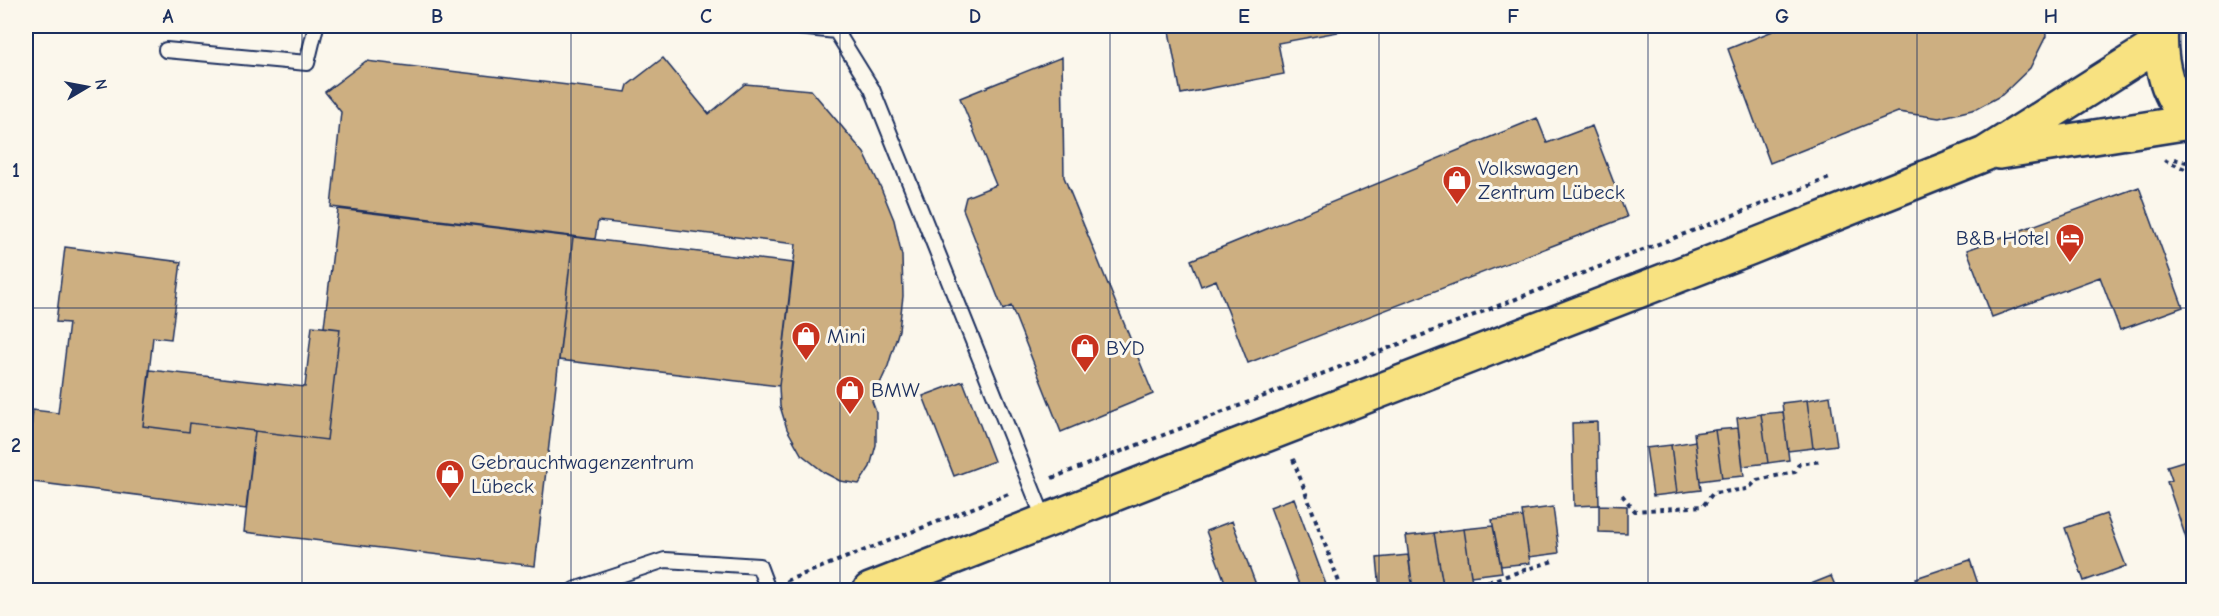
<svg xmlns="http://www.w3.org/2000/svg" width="2219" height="616" viewBox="0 0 2219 616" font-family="'Comic Neue',sans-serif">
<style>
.green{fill:#cee398;stroke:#74897b;stroke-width:1.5}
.building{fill:#cdaf81;stroke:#1b2f5e;stroke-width:1.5}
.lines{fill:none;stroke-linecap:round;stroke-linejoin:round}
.service-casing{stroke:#1b2f5e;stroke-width:18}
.primary-casing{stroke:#1b2f5e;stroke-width:38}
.path{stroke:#1b2f5e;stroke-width:4;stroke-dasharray:4.5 4.5;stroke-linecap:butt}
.service{stroke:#fbf7ec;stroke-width:14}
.primary{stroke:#f8e281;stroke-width:33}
.grid{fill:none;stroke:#1b2f5e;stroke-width:1.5;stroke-opacity:0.55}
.labels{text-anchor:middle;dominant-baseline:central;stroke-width:6;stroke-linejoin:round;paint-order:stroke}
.poi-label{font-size:21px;fill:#1b2f5e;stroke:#fbf7ec;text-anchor:start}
.neatline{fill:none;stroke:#1b2f5e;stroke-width:2}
.grid-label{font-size:20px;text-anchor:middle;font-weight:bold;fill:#1b2f5e}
</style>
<rect width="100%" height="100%" fill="#fbf7ec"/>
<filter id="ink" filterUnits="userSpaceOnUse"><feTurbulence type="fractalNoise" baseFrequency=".0167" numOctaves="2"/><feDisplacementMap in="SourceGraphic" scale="12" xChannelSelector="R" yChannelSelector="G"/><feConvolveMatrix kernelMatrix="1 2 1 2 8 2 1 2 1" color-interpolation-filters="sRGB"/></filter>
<g filter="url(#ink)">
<!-- green -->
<path class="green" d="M2191 26H2193V74L2189 62Z"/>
<!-- building -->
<path class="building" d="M1168 26H1370L1278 43 1284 74 1181 94Z
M1785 26H2045L2046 36 2030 68 2002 95 1976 109 1939 118 1898 112 1770 163 1728 49Z
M1062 57 1064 177 1153 394 1061 432 1011 306 1003 310 963 209 966 197 996 185 960 98Z
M663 58 709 114 745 84 811 90 864 153 881 188 894 220 902 256 903 296 899 330 888 366 872 401 876 412V445L870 467 859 484 840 481 825 473 801 454 787 429 780 406 779 386 796 244 598 221 595 239 331 207 341 112 325 92 366 61 626 92 628 85Z
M1537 118 1547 143 1592 126 1627 217 1248 363 1216 280 1201 286 1191 260Z
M2139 187 2183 307 2120 330 2100 277 1992 317 1967 250Z
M338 209 573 237 535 566 244 532 255 431 327 440 340 329 324 327Z
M573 237 793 263 779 386 559 360Z
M65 247 181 262 171 339 153 337 143 426 189 432 190 423 255 431 246 509 26 481 33 410 58 413 69 323 56 322Z
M312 326 340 329 327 440 190 423 189 432 143 426 150 370 305 387Z
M963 381 994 461 954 476 923 396Z
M1830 396 1837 445 1813 448 1807 400Z
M1807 400 1813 448 1788 451 1782 403Z
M1783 412 1789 460 1768 463 1761 414Z
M1761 414 1768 463 1743 466 1737 418Z
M1597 422 1599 505 1574 506 1572 423Z
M1738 428 1744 476 1722 478 1715 430Z
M1715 430 1722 478 1700 481 1694 433Z
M1695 441 1701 490 1677 493 1671 445Z
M1671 445 1677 493 1653 496 1646 448Z
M2190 459 2194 468V542L2188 544 2167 482 2172 480 2167 466Z
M1294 498 1328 590H1301L1270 507Z
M1599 505 1627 506V533L1599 532Z
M1553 507 1559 553 1529 557 1522 511Z
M2106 514 2126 566 2084 581 2065 528Z
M1523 517 1530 563 1501 566 1492 520Z
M1232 521 1258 590H1228L1206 531Z
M1493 526 1502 572 1471 576 1464 529Z
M1464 529 1472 582 1443 585 1434 533Z
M1434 533 1444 590H1413L1406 536Z
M1408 555 1413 590H1380L1377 558Z
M1970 560 1980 590H1920L1916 578Z
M1831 576 1837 590H1808L1806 586Z"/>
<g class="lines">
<!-- service casing -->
<g class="service-casing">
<path id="service" d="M789 26 836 31 872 89 1045 521
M166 50 307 63 316 26
M574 590 665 560 759 566 768 590"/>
</g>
<!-- primary casing -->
<g class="primary-casing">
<path id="primary" d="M2161 26C2158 62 2167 99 2194 125
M1999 152 2190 122
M870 590 1229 449 1749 248 1985 154 2159 44"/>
</g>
<!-- path -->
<path class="path" d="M2174 159 2194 164
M2164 160 2194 173
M1293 459 1342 590
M1052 478 1832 177
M1622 495 1635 511 1703 506 1713 493 1748 489 1757 480 1795 472 1799 464 1822 461
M786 581 1011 493
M1462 590 1553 561"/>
<!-- service -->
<use href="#service" class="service"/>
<!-- primary -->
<use href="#primary" class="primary"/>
</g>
</g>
<!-- grid -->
<path class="grid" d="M302 26V590M571 26V590M840 26V590M1110 26V590M1379 26V590M1648 26V590M1917 26V590M26 308H2194"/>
<!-- icons -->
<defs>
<g id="shop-pin" transform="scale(1.5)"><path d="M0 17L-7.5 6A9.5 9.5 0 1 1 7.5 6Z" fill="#c8321e" stroke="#fbf7ec"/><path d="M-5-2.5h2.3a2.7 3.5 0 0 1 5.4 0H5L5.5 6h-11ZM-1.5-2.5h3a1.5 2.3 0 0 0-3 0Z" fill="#fff"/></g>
<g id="hotel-pin" transform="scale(1.5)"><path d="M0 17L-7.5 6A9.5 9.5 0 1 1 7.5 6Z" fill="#c8321e" stroke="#fbf7ec"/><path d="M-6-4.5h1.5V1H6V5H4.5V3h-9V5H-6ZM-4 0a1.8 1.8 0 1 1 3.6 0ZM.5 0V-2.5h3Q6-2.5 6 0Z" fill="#fff"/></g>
</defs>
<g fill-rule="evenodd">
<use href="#shop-pin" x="1457" y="180"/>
<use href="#hotel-pin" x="2070" y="238"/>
<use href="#shop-pin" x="806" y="336"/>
<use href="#shop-pin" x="1085" y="348"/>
<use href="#shop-pin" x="850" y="390"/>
<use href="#shop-pin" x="450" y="474"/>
</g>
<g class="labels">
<!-- poi labels -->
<g class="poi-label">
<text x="1478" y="168">Volkswagen<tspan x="1478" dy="24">Zentrum Lübeck</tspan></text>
<text x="2049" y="238" text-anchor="end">B&amp;B Hotel</text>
<text x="827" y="336">Mini</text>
<text x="1106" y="348">BYD</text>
<text x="871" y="390">BMW</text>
<text x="471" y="462">Gebrauchtwagenzentrum<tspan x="471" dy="24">Lübeck</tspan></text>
</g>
</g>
<!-- margin -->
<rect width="2219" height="616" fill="none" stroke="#fbf7ec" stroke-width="66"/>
<!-- north arrow -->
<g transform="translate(87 87) rotate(80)" stroke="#fbf7ec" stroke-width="4.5" paint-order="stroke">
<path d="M0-4.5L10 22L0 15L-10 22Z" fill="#1b2f5e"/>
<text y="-9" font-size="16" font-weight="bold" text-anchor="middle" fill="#1b2f5e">N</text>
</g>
<rect x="33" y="33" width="2153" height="550" class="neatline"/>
<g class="grid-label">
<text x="168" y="23">A</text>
<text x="437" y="23">B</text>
<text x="706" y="23">C</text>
<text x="975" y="23">D</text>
<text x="1244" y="23">E</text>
<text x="1513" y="23">F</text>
<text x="1782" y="23">G</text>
<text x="2051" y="23">H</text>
<text x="16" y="177">1</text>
<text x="16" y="452">2</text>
</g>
</svg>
